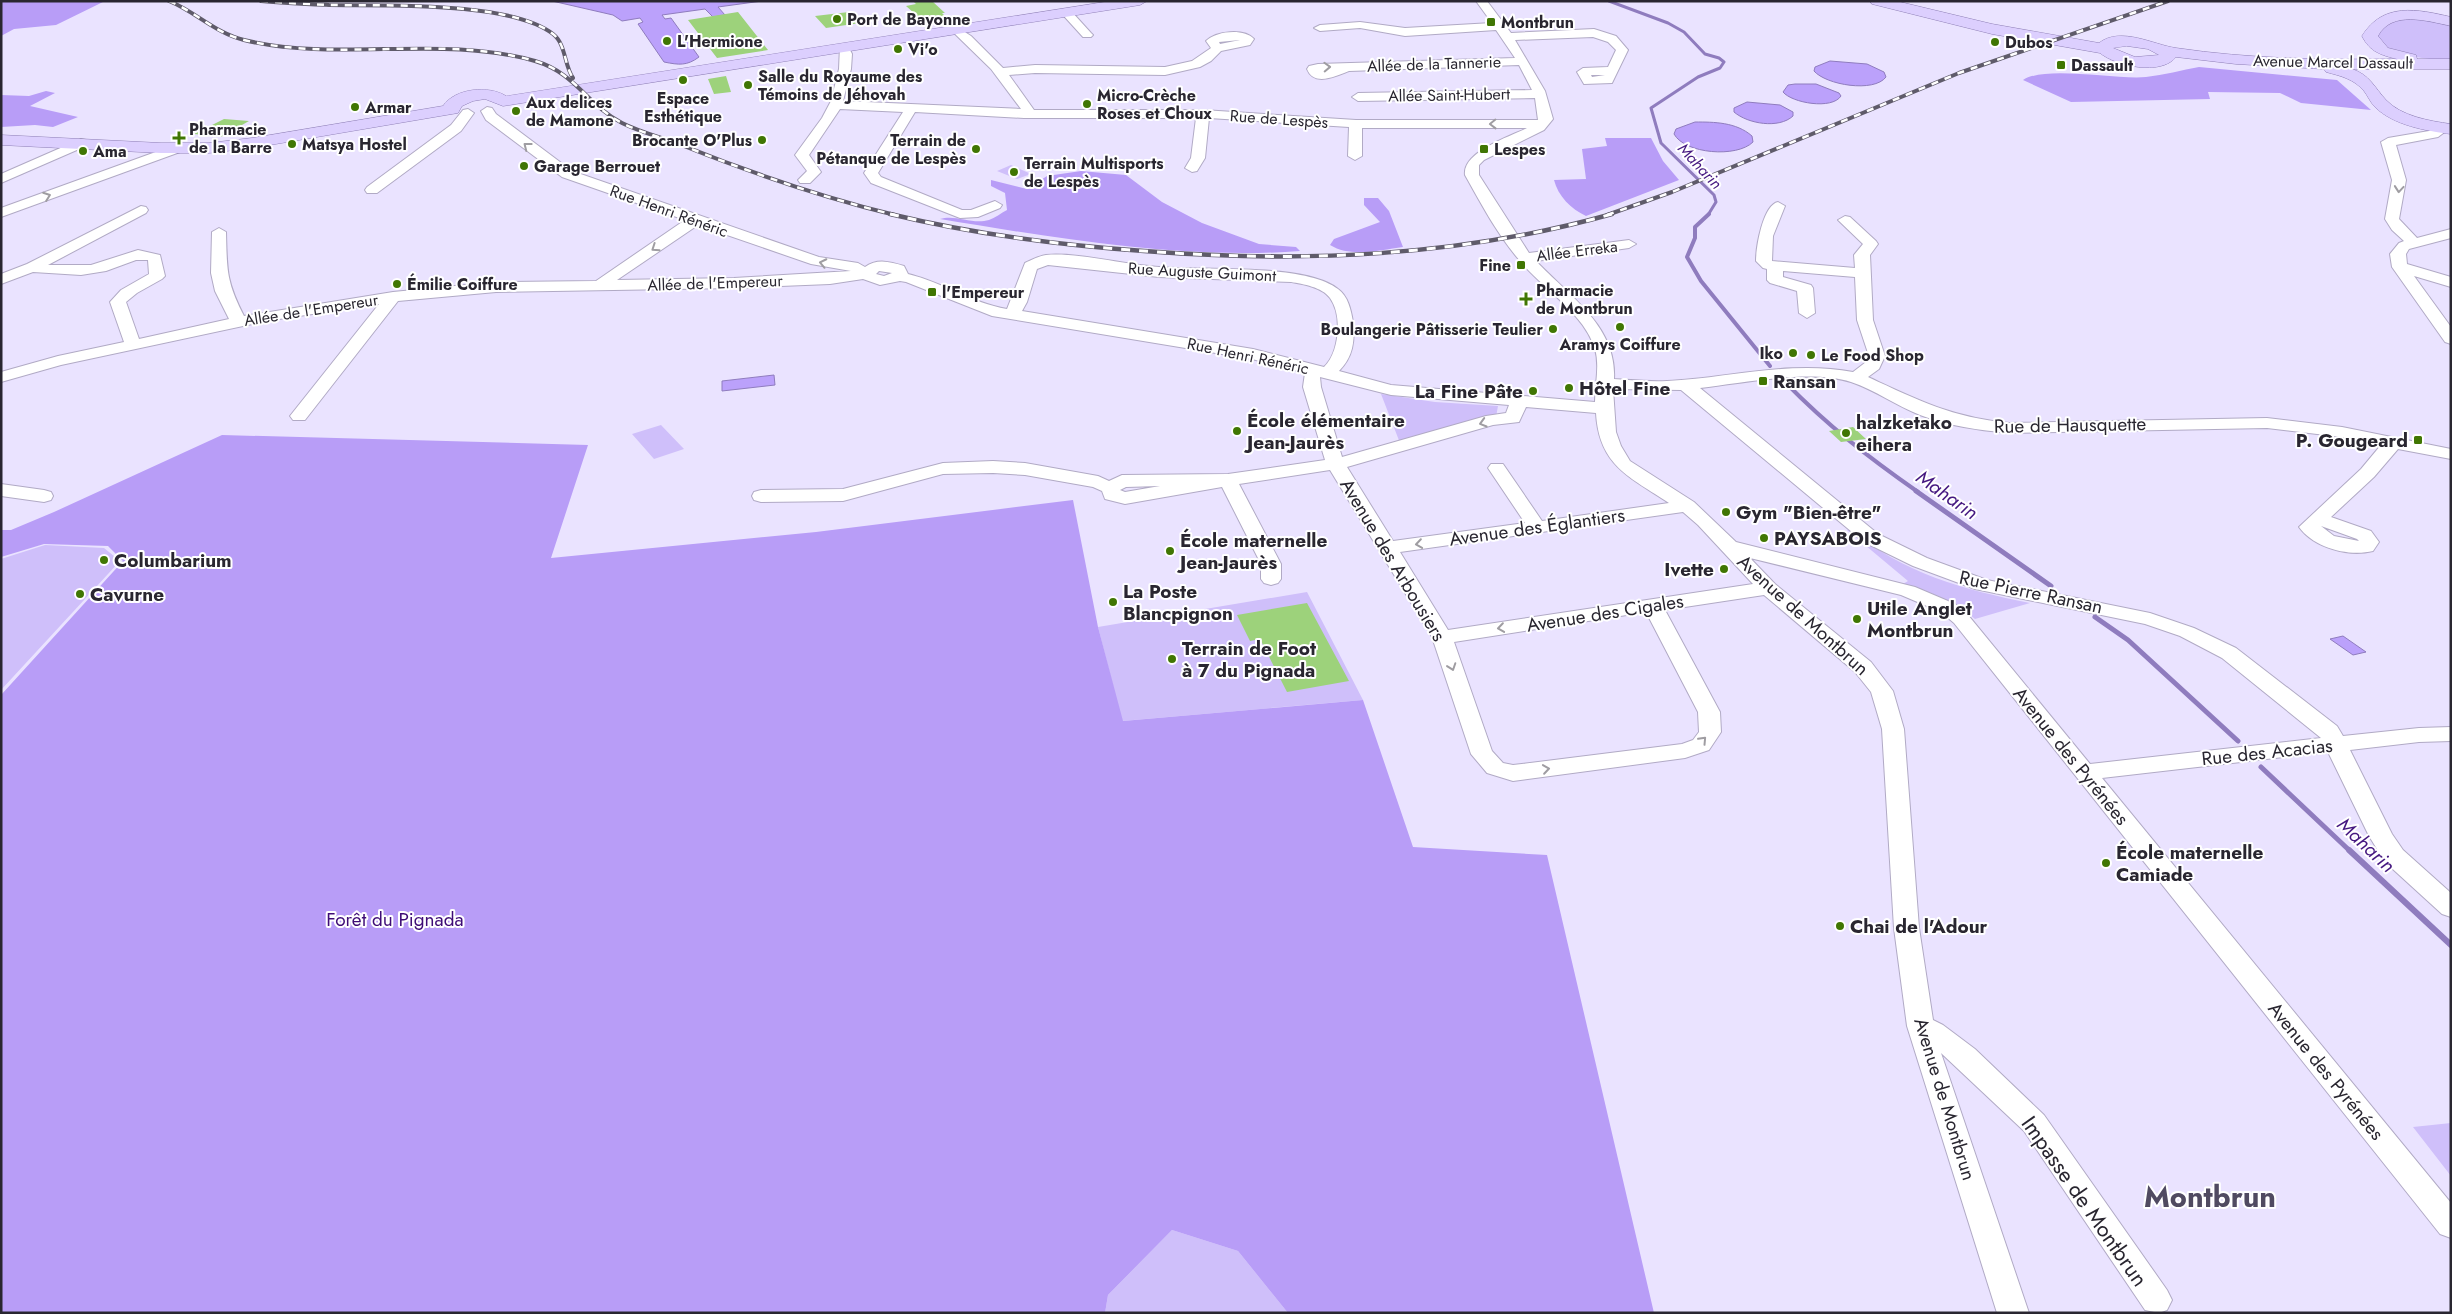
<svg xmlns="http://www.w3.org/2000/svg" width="2452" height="1314" viewBox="0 0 2452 1314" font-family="Jost,sans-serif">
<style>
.green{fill:#cfbffa}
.forest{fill:#b89df7}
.water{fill:#bba1fb;stroke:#8f7cbe}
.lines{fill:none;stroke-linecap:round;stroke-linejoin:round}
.stream-far3{stroke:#8f7cbe;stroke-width:3}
.stream-far2{stroke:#8f7cbe;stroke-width:4}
.stream-far1{stroke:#8f7cbe;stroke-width:5}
.stream{stroke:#8f7cbe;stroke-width:6}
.building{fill:#9dd27b}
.minor-casing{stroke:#b1aac5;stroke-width:2}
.major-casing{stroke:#8e7fb6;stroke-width:1}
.minor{fill:#fff;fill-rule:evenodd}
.major{fill:#dccffe;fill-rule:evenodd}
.rail-far1-casing{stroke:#5f5b6a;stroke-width:4}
.rail-casing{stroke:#5f5b6a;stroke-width:4.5}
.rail-far1{stroke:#fff;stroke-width:2.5;stroke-dasharray:7;stroke-linecap:butt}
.rail{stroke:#fff;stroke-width:3;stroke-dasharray:9;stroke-linecap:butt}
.oneway{stroke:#9f9da2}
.poi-dot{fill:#407603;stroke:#fff;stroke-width:2}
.labels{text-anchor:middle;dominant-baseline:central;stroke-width:4;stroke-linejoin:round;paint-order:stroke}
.far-poi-label{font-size:16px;font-weight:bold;fill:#292630;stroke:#fff;text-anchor:start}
.far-street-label{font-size:16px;fill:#292630;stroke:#fff}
.far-water-label{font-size:16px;font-style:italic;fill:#451880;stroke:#fff}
.poi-label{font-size:19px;font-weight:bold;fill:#292630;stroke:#fff;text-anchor:start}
.street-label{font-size:19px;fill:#292630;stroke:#fff}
.park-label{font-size:19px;fill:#3e0c76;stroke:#fff}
.water-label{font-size:20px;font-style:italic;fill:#451880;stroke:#fff}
.near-street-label{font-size:22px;fill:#292630;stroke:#fff}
.near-district-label{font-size:29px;font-weight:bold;fill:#504a61;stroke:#fff}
</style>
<rect width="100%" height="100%" fill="#eae3ff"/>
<!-- green -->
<path class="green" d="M2408 17 2451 25V60C2424 60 2401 56 2378 43L2377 32 2391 20Z
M1011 165 1031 174 1017 179 997 171Z
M1381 394 1435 402 1498 406 1496 417 1400 443Z
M661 425 684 449 654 459 632 434Z
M1850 529C1902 573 1965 590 2030 603L1975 619C1953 600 1930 592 1903 584L1908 581 1847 530Z
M45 545 104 548 120 561 1 690V559Z
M1307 592 1363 700 1122 721 1098 627Z
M2451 1123V1176L2413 1127Z
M1172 1230 1238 1251 1288 1313H1105L1108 1295Z"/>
<!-- forest -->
<path class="forest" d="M1 1H105L56 25 14 29 1 36Z
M2199 67 2337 80 2371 110 2301 103 2280 93 2208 92 2210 99 2071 102 2023 80C2046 65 2116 80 2146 77 2164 75 2182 70 2199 67Z
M46 91 55 93 30 106 78 117 53 127 35 125 1 127V95L29 96Z
M1605 138H1651L1663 161 1679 180 1586 216C1571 209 1558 196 1554 180L1586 179 1582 149 1607 146Z
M1081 171 1126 175 1162 202 1202 223 1259 244 1296 247 1300 251C1183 260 1055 238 940 219 956 214 972 225 989 220 995 218 1001 213 1007 210L1005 193 991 186V180L1027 189 1047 176Z
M1364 198H1378L1389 211 1403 247C1380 250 1351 258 1330 245L1334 239 1380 222 1364 205Z
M222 435 588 445 551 558 816 532 1073 500 1098 627 1123 721 1363 700 1413 847 1547 855 1654 1313H1288L1238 1251 1172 1230 1108 1295 1105 1313H1V695L123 561 108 546 44 544 1 557V530H11L54 512Z"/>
<!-- water -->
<path class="water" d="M552 1H762L718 7 725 15 713 17 705 9 662 15 665 19 671 18 699 57C687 66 679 65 664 62L638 24 643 22 640 18 622 21 613 15Z
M1830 61 1867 64 1884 72 1886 77C1874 93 1826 85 1814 71L1815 67Z
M1795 84H1816L1839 93 1841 96C1832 110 1792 103 1783 92L1788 85Z
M1747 102 1780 105 1793 112V116C1779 129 1748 124 1734 112V108Z
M1695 122C1714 122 1736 122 1752 136L1753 142C1737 158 1685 154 1674 134L1676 129Z
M774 375 775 385 722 391V381Z
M2343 636 2366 652 2353 655 2330 639Z"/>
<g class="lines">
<!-- stream-far3 -->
<path class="stream-far3" d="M1609 1 1668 23 1684 32 1705 54 1719 58 1724 62 1720 68 1698 77 1651 108 1661 143 1714 195 1716 202 1708 215"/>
<!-- stream-far2 -->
<path class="stream-far2" d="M1709 214 1695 227V238L1687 257 1701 281 1770 366
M1785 382C1828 426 1868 457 1918 492"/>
<!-- stream-far1 -->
<path class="stream-far1" d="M1916 491 2051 586
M2095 617 2128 640 2238 741
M2261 767 2350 851"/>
<!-- stream -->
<path class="stream" d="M2349 850 2451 945"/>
</g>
<!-- building -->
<path class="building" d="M913 1H932L945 13H942L945 16 922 20 906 6 916 4Z
M738 12 768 50 717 58 688 20Z
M849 12 860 23 826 28 815 16Z
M726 76 731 92 714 94 708 79Z
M224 119 249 121 221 137 194 134Z
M1853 427 1866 439 1841 442 1829 431Z
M1307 603 1349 681 1287 692 1260 639 1250 641 1237 615Z"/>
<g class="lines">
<!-- minor casing -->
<g class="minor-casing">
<path id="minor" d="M1476 1H1487L1511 33 1594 29 1616 36 1628 50 1612 83 1584 84 1577 72 1583 68 1608 67 1616 50 1608 42 1593 37 1515 40 1545 91 1553 119 1544 130 1484 160 1479 165V175L1529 253 1629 240 1636 244 1629 248 1536 261C1569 296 1617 326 1614 379 1631 380 1649 382 1667 381 1729 378 1791 360 1853 372L1866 362 1869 356 1857 320 1855 277 1783 271V277L1811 285 1813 288 1815 313 1807 318 1799 313 1797 291 1770 283 1767 280V269L1763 268 1756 261C1756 247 1763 205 1778 202L1785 206 1773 236 1772 261 1855 268 1854 255 1863 244 1838 220 1845 216 1850 217 1876 241 1878 244 1870 255 1873 320 1885 356 1879 369 1868 377C1920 401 1951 417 2009 423L2267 418 2342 427 2451 449V459L2398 449 2374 477 2331 517 2371 531 2379 542 2373 551C2349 557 2314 548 2299 527L2361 469 2381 445 2342 437 2267 428 2009 433C1979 430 1948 426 1920 415 1897 406 1875 390 1851 382 1811 369 1742 383 1700 388L1878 534 1927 558 1987 580 2150 613 2194 628 2236 648 2337 726 2343 736 2419 728 2451 727V741L2419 742 2350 750 2392 834 2403 850 2451 893V917L2442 914 2385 862 2369 836 2328 752 2102 778 2451 1203V1238L2440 1234 1954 623 1941 612 1901 595 1750 558 1775 584 1871 662 1893 691 1904 729 1919 928 1933 1020 1943 1025 1975 1049 2044 1115 2167 1290 2172 1300 2167 1310 2159 1313 2145 1310 2024 1131 1941 1053 2029 1313H1997L1907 1026 1894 928 1882 729 1871 692 1855 672 1764 595 1665 610 1720 712 1721 732 1709 750 1685 758 1513 781 1487 773 1471 754 1432 637 1330 470 1239 484 1281 564V579L1278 583 1271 585 1264 583 1261 579V564L1222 487 1125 504 1105 499 1102 491 1093 487 1025 475 993 473 943 474 843 501 761 502 754 500 752 496 754 492 761 490 843 489 943 463 993 461 1025 463 1098 476 1109 481 1122 475 1228 474 1325 460 1303 387 1305 373 1252 359 992 316 906 282 900 281 880 285 863 279 830 284 734 288 496 292 398 301 305 420H293L290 416 379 304 266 321 61 365 1 382V372L58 356 124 342 110 302 121 290 149 274 148 260H136L106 271 81 275 33 272 1 284V274L27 264 141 206 146 207 148 210 146 213 48 265H91L138 250 160 255 165 276 162 279 137 293 126 302 139 339 229 319 215 291 211 273 212 232 219 228 226 232C227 270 226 281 244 316L393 292 496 282 596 281 685 220 562 177 486 120 481 111 487 107 492 108 496 114 572 171 819 257 858 263 865 267C877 258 891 262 904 266L908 274C942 282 972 303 1007 309L1025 263C1031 260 1039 256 1046 255 1077 252 1126 265 1159 267 1203 271 1305 263 1338 289 1348 296 1351 310 1353 322 1355 341 1353 357 1339 371L1391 385 1595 402C1595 384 1600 366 1595 349 1584 313 1544 290 1521 262 1498 236 1482 205 1465 175 1462 152 1509 137 1527 128H1362V156L1355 160 1348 156 1349 127 1209 118 1205 158 1197 171 1192 172 1185 168 1191 158 1196 118H1024L915 112 878 173 881 177 962 210H971L995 201 1002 205 1000 208 978 217 960 218 871 183 864 173 903 112 840 109 809 155 821 172 810 183H800L798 180 807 171 795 155 822 118 831 101 839 69 840 46H848L852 54 851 69 843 101 1021 109 991 69 953 32 951 30 957 27 971 36 1003 68 1035 65 1165 67 1192 61 1211 48 1206 41C1216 31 1244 28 1254 39L1250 45 1221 51 1211 61 1200 67 1165 75 1035 73 1009 75 1034 110H1203L1356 120H1538L1535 98 1358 101 1352 97 1358 93 1532 90 1519 65 1349 71C1336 76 1314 87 1307 69L1309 66 1318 64 1515 58 1496 30 1405 36 1360 28 1320 31 1314 28 1320 25 1360 22 1405 28 1492 23ZM1240 40 1220 44 1219 42ZM1591 75H1605L1592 77ZM698 225 811 264 851 271 734 278 617 280ZM1048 265 1159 277 1291 282C1303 284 1322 287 1330 298 1343 316 1339 353 1324 367L1253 349 1022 311 1027 302 1037 269ZM879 271 892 273 884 276 876 274ZM1320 377 1391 395 1509 405 1506 413 1486 416 1342 457 1321 387ZM1613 389 1681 390 1864 542 1913 566 1975 589 2145 624 2180 636 2222 658 2321 738 2090 764 1968 615 1955 604 1915 587 1736 542 1694 502 1630 461 1621 446 1616 432ZM1526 407 1596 413C1599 466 1630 477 1669 503L1542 521 1503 464H1491L1488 468 1525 523 1393 541 1347 467 1493 425 1519 422ZM1160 486 1125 492 1120 490 1126 487ZM1683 512 1698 525 1753 584 1448 630 1400 552ZM2321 526 2357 539 2359 541 2334 536ZM1646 612 1698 712 1699 732 1693 740 1682 744 1513 765 1503 763 1492 751 1454 642Z
M1067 10 1071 11 1091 33 1093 35 1091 37H1083L1063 15V11Z
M468 109 474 113 461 131 377 193H367L365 190 367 187 451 125 463 110Z
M2443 124 2450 128 2438 137 2396 145 2406 180 2399 219 2417 238 2451 229V238L2409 249 2406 254 2407 264 2451 277V287L2414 276 2451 327V344L2445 342 2392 267 2390 254 2399 243 2404 241 2392 230 2385 219 2392 180 2381 142 2388 138 2429 131Z
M81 139 86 140 88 143 86 146 1 183V174Z
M175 145 180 146 182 149 180 152 1 217V208Z
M1 484 44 490 51 492 53 496 51 500 44 502 1 496Z"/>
</g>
<!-- major casing -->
<g class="major-casing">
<path id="major" d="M1111 1H1147L1140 5 503 106 485 99 473 101 462 106 458 113 452 114 252 148 209 153H161L1 145V135L161 143H209L252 138 443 106C455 88 489 85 506 96Z
M1870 1H1896L1992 24 2099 43C2121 26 2154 45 2176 48 2250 59 2323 60 2397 59 2381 55 2370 52 2362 36 2383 2 2417 9 2451 17V26C2427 21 2392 10 2378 36L2388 48 2416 55 2417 59H2451V69H2352C2370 75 2374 87 2386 100 2401 116 2429 121 2451 124V134C2426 131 2393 125 2375 107 2370 102 2368 96 2364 91 2354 79 2341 76 2326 72L2324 69 2236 64 2176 57C2161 76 2116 66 2100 53L1992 34 1872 4ZM2127 46 2148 49 2159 55 2135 57 2113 48Z"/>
</g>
<!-- minor -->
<use href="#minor" class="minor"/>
<!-- major -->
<use href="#major" class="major"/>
<!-- rail-far1 casing -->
<g class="rail-far1-casing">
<path id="rail-far1" d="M169 1C196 12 215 33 244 40 340 63 439 34 535 61 576 73 587 105 622 123 642 133 664 138 684 146 754 174 821 197 895 215
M261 1C284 3 307 4 329 5 384 6 511 1 553 34 566 44 564 65 573 78
M1607 215 1672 192 1959 73 2168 1"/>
</g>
<!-- rail casing -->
<g class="rail-casing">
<path id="rail" d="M890 214C973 234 1059 245 1144 251 1302 263 1459 257 1612 214"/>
</g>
<!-- rail-far1 -->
<use href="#rail-far1" class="rail-far1"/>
<!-- rail -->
<use href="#rail" class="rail"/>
</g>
<!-- one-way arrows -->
<defs><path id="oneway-chevron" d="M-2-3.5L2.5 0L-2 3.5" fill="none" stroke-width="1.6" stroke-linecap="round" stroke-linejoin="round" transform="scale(1.25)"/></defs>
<g class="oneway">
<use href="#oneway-chevron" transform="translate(1327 67) rotate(-2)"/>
<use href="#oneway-chevron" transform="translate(1493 124) rotate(179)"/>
<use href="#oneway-chevron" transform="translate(527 146) rotate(-142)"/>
<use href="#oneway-chevron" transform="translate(2399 189) rotate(95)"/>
<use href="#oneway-chevron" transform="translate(47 196) rotate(-20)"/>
<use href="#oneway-chevron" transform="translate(655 248) rotate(146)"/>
<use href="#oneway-chevron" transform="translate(823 263) rotate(-168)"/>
<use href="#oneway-chevron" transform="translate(1483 423) rotate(164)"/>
<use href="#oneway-chevron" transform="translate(1419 544) rotate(172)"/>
<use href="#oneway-chevron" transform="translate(1501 628) rotate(172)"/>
<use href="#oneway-chevron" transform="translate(1452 667) rotate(71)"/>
<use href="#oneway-chevron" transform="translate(1703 740) rotate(-47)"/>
<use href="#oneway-chevron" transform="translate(1546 769) rotate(-8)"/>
</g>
<!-- markers -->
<g class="poi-dot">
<circle cx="837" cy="19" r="5"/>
<rect x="1486" y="17" width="10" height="10" rx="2.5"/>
<circle cx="667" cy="41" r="5"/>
<circle cx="1995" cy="42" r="5"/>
<circle cx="898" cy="49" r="5"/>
<rect x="2056" y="60" width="10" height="10" rx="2.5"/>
<circle cx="683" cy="80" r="5"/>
<circle cx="748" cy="85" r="5"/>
<circle cx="1087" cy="104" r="5"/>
<circle cx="355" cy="107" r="5"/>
<circle cx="516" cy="111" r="5"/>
<path d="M176.5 130.5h5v5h5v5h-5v5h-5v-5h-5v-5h5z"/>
<circle cx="762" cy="140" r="5"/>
<circle cx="292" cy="144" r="5"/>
<circle cx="976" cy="149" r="5"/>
<rect x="1479" y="144" width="10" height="10" rx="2.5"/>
<circle cx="83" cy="151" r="5"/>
<circle cx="524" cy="166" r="5"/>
<circle cx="1014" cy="172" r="5"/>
<rect x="1516" y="260" width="10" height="10" rx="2.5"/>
<circle cx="397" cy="284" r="5"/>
<rect x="927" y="287" width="10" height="10" rx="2.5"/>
<path d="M1523.5 291.5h5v5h5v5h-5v5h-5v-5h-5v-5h5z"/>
<circle cx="1620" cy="327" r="5"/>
<circle cx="1553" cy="329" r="5"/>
<circle cx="1793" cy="353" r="5"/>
<circle cx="1811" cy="355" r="5"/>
<rect x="1758" y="376" width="10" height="10" rx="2.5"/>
<circle cx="1569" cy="388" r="5"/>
<circle cx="1533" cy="391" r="5"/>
<circle cx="1237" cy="431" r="5"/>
<circle cx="1846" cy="433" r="5"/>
<rect x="2413" y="435" width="10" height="10" rx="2.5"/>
<circle cx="1726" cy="512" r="5"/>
<circle cx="1764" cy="538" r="5"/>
<circle cx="1170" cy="551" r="5"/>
<circle cx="104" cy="560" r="5"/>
<circle cx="1724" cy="569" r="5"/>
<circle cx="80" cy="594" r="5"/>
<circle cx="1113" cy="602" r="5"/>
<circle cx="1857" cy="619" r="5"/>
<circle cx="1172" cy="659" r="5"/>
<circle cx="2106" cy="863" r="5"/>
<circle cx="1840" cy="926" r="5"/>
</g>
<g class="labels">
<!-- far-poi labels -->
<g class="far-poi-label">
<text x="847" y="19">Port de Bayonne</text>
<text x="1501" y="22">Montbrun</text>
<text x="677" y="41">L'Hermione</text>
<text x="2005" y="42">Dubos</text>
<text x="908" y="49">Vi'o</text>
<text x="2071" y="65">Dassault</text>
<text x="758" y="76">Salle du Royaume des<tspan x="758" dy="18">Témoins de Jéhovah</tspan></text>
<text x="1097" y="95">Micro-Crèche<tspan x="1097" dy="18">Roses et Choux</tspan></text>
<text x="683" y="98" text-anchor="middle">Espace<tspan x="683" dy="18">Esthétique</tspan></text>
<text x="526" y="102">Aux delices<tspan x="526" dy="18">de Mamone</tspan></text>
<text x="365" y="107">Armar</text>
<text x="189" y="129">Pharmacie<tspan x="189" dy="18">de la Barre</tspan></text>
<text x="752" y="140" text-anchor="end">Brocante O'Plus</text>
<text x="966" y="140" text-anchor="end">Terrain de<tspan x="966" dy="18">Pétanque de Lespès</tspan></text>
<text x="302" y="144">Matsya Hostel</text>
<text x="1494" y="149">Lespes</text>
<text x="93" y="151">Ama</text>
<text x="1024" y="163">Terrain Multisports<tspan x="1024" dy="18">de Lespès</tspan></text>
<text x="534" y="166">Garage Berrouet</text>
<text x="1511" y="265" text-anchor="end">Fine</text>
<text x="407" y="284">Émilie Coiffure</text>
<text x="1536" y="290">Pharmacie<tspan x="1536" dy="18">de Montbrun</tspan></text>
<text x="942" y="292">l'Empereur</text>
<text x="1543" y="329" text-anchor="end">Boulangerie Pâtisserie Teulier</text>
<text x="1620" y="344" text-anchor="middle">Aramys Coiffure</text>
<text x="1783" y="353" text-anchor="end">Iko</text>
<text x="1821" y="355">Le Food Shop</text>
</g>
<!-- far-street labels -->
<g class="far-street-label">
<text transform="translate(2333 62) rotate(1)">Avenue Marcel Dassault</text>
<text transform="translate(1434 64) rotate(-2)">Allée de la Tannerie</text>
<text transform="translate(1449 95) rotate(-1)">Allée Saint-Hubert</text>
<text transform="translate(1279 119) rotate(4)">Rue de Lespès</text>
<text transform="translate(669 211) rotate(20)">Rue Henri Rénéric</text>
<text transform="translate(1577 251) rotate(-7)">Allée Erreka</text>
<text transform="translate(1202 272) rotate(3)">Rue Auguste Guimont</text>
<text transform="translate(715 283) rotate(-2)">Allée de l'Empereur</text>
<text transform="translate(311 310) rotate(-9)">Allée de l'Empereur</text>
<text transform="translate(1248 356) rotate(12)">Rue Henri Rénéric</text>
</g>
<!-- far-water labels -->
<g class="far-water-label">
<text transform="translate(1700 166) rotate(47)">Maharin</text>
</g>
<!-- poi labels -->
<g class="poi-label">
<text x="1773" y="381">Ransan</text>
<text x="1579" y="388">Hôtel Fine</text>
<text x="1523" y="391" text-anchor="end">La Fine Pâte</text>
<text x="1247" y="420">École élémentaire<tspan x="1247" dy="22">Jean-Jaurès</tspan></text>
<text x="1856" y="422">halzketako<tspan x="1856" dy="22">eihera</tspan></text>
<text x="2408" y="440" text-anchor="end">P. Gougeard</text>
<text x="1736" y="512">Gym "Bien-être"</text>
<text x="1774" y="538">PAYSABOIS</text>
<text x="1180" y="540">École maternelle<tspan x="1180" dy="22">Jean-Jaurès</tspan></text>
<text x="114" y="560">Columbarium</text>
<text x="1714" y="569" text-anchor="end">Ivette</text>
<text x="1123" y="591">La Poste<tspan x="1123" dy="22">Blancpignon</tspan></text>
<text x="90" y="594">Cavurne</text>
<text x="1867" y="608">Utile Anglet<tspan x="1867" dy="22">Montbrun</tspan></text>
<text x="1182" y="648">Terrain de Foot<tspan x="1182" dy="22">à 7 du Pignada</tspan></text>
<text x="2116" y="852">École maternelle<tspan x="2116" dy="22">Camiade</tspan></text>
<text x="1850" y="926">Chai de l'Adour</text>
</g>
<!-- street labels -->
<g class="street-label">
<text transform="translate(2070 425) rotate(-1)">Rue de Hausquette</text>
<text transform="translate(1537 527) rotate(-8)">Avenue des Églantiers</text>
<text transform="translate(1393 560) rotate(59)">Avenue des Arbousiers</text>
<text transform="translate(2031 592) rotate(12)">Rue Pierre Ransan</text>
<text transform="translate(1605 613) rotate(-9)">Avenue des Cigales</text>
<text transform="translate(1803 615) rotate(42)">Avenue de Montbrun</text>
<text transform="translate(2267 752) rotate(-6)">Rue des Acacias</text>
<text transform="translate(2071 756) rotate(51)">Avenue des Pyrénées</text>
<text transform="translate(2326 1071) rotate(51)">Avenue des Pyrénées</text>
<text transform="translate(1945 1099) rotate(73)">Avenue de Montbrun</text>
</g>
<!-- park labels -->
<g class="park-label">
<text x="395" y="919">Forêt du Pignada</text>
</g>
<!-- water labels -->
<g class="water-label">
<text transform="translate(1947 495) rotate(35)">Maharin</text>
<text transform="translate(2366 845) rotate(43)">Maharin</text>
</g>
<!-- near-street labels -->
<g class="near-street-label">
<text transform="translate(2085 1201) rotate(55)">Impasse de Montbrun</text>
</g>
<!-- near-district labels -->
<g class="near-district-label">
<text x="2210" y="1197">Montbrun</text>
</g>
</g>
<!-- border -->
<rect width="2452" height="1314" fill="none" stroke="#292630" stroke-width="5"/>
</svg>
